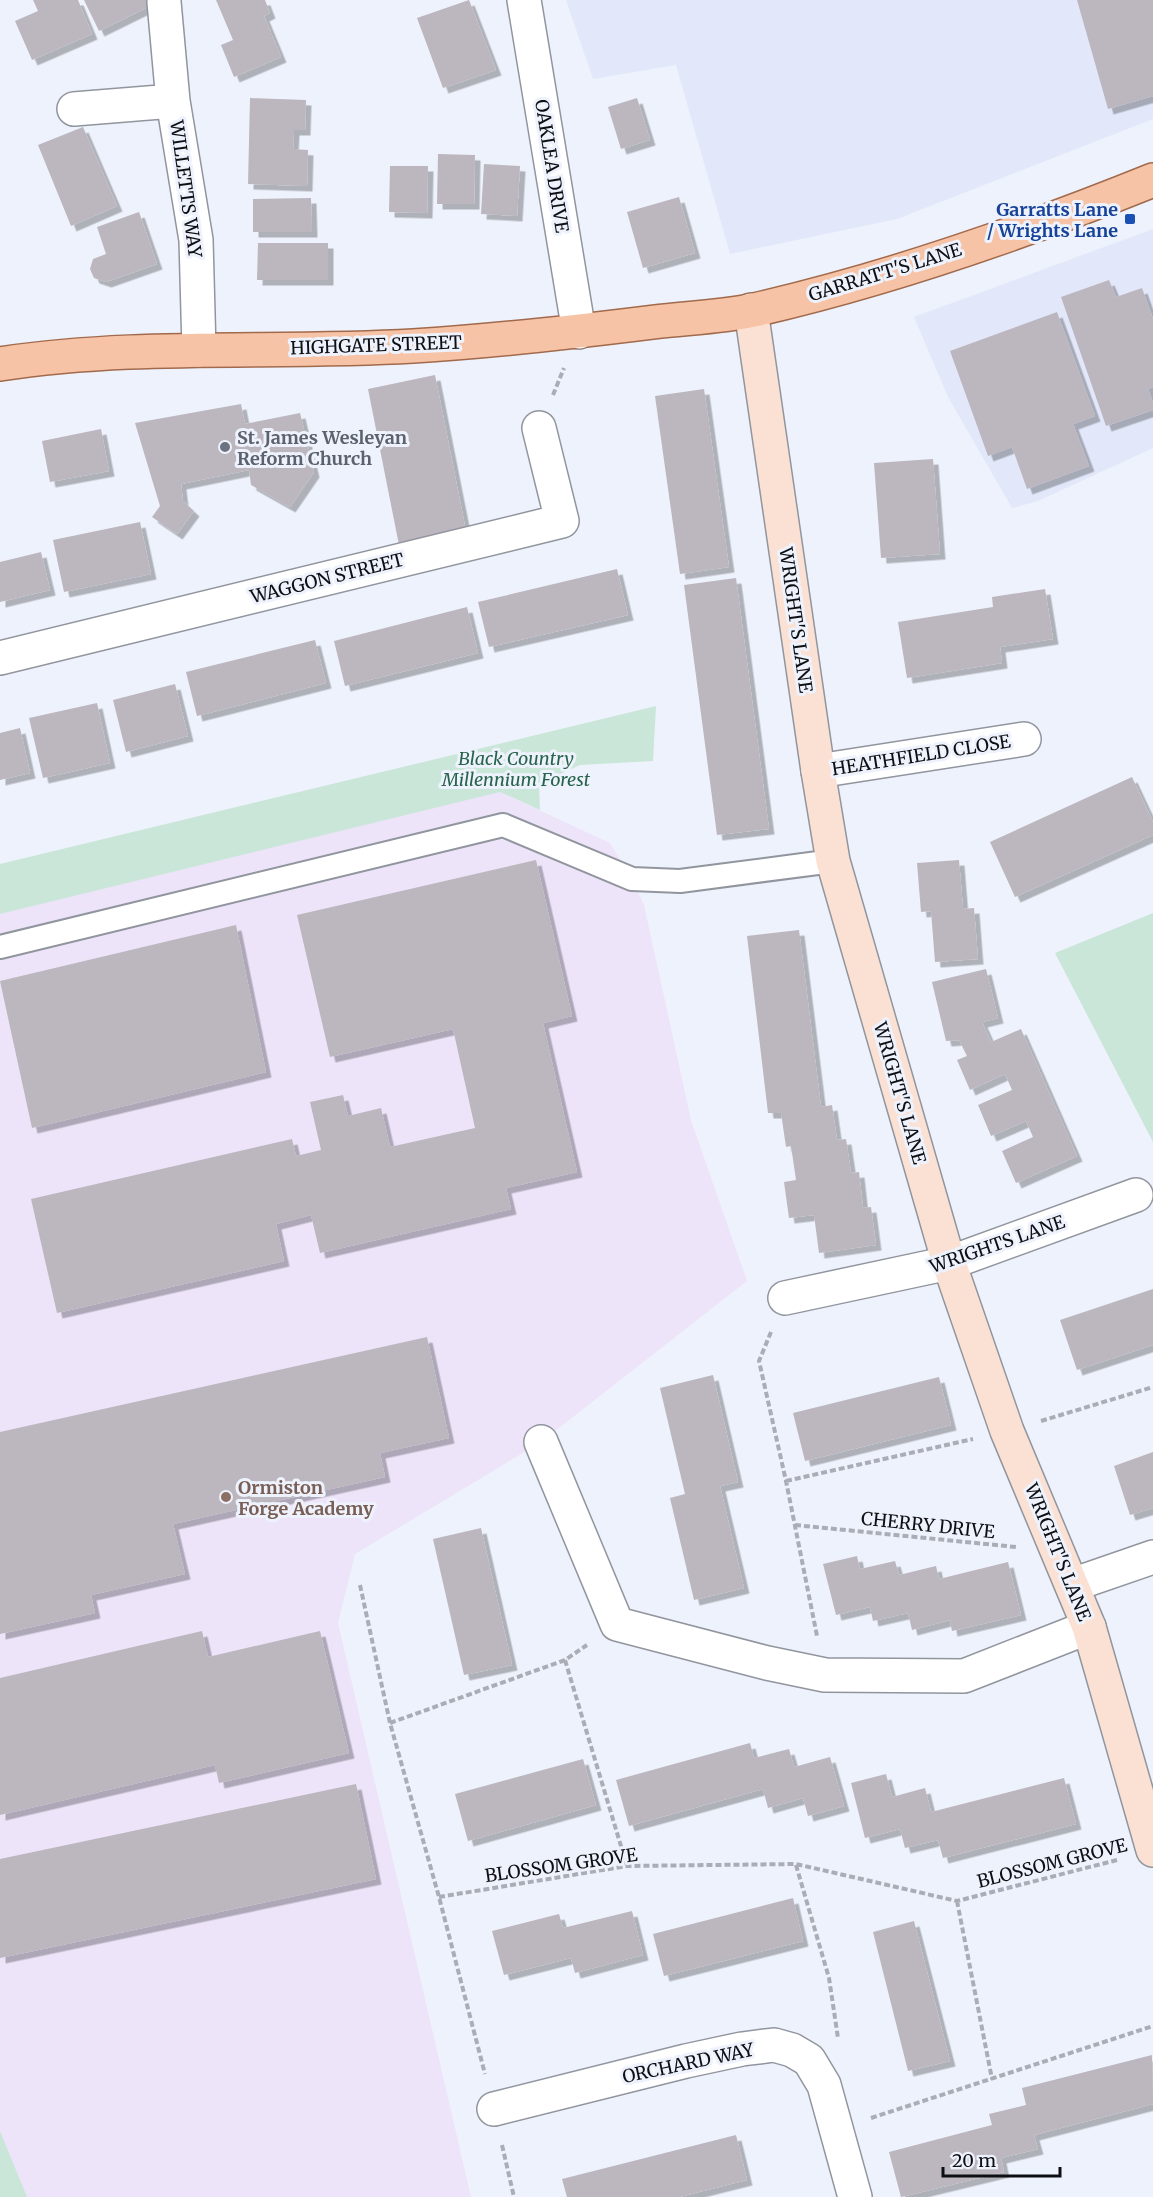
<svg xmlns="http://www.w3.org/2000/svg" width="1153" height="2197" viewBox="0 0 1153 2197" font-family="Merriweather,serif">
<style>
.built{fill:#e2e8fa}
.education{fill:#ede4f9}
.green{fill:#cae6d8}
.building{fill:#bcb6bf;filter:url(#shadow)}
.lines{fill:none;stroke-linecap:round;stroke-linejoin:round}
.lane-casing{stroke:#91959e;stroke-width:26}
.street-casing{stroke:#91959e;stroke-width:36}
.secondary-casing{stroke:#91959e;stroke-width:36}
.primary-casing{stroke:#a26a4c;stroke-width:36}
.path{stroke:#aaadb5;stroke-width:4;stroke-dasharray:6 3;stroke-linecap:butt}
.lane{stroke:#fff;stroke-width:22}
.street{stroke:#fff;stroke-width:33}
.secondary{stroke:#fbe1d3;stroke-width:33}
.primary{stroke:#f7c3a6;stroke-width:33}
.transit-dot{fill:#1a4fb4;stroke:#eef2fc;stroke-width:2}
.worship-dot{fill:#6b7280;stroke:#eef2fc;stroke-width:2}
.education-dot{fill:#8d6e63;stroke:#eef2fc;stroke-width:2}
.labels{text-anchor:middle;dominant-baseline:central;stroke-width:6;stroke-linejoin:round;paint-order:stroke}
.street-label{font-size:18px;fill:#0e0f13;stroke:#eef2fc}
.transit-label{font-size:18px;font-weight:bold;fill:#164399;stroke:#eef2fc;text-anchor:end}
.worship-label{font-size:18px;font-weight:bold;fill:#5b616d;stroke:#eef2fc;text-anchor:start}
.park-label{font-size:18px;font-style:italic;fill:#26634a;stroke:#eef2fc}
.education-label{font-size:18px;font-weight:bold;fill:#785e54;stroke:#eef2fc;text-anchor:start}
</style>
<defs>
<filter id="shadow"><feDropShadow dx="5.5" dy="5.5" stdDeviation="0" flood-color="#0004"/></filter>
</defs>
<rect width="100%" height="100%" fill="#eef2fc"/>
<!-- built -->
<path class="built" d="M566 0H1153V119L897 219 730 254 676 65 593 79Z
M1153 229V448L1038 501 1012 508 948 397 914 317Z"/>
<!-- education -->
<path class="education" d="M500 792 610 843 632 879 644 905 691 1120 747 1281 541 1442 355 1554 338 1623 471 2197H0V908Z"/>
<!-- green -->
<path class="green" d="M656 706 653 761 580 765 539 784 540 810 500 792 0 914V864Z
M1153 913V1142L1055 953Z
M0 2131 27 2197H0Z"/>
<!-- building -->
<path class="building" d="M33 0H78L92 34 32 60 15 21 38 11Z
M84 0H147L150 6 99 31Z
M216 0H265L270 13 264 16 281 57 234 77 221 45 233 40Z
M469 0 496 70 443 88 417 18Z
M1077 0H1153V96L1108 109Z
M250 98 306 100 305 130H294L293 149 308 150 307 186 248 184Z
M637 98 650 140 621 149 608 107Z
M83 127 117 206 71 226 38 145Z
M438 154 475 155 474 204H437Z
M484 164 520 166 517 216 481 214Z
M390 166H428L427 213 389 212Z
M679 197 695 253 643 268 627 212Z
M311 198 312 232H253V199Z
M139 212 157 264 106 282 94 278 90 269 93 259 106 254 97 227Z
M258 243H328V280H257Z
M1109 280 1116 297 1142 288 1153 319V387L1148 389 1153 403V410L1106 426 1061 297Z
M1057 312 1095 416 1073 424 1089 466 1027 489 1012 447 988 456 950 351Z
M435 375 466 531 399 545 368 389Z
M704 389 729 567 680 574 655 396Z
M241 404 245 424 300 413 314 472 290 507 251 485 249 470 181 484 183 501 194 511 177 534 152 517 160 506 135 423Z
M101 429 109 471 50 482 42 441Z
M933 459 940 554 881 558 874 463Z
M140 522 151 574 64 592 53 540Z
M41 552 50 590 0 602V562Z
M617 569 628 615 489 647 478 602Z
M736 578 769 829 717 835 684 585Z
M1045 589 1053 639 1000 647 1002 663 907 678 898 622 993 607 992 597Z
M467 607 478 653 345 686 334 641Z
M315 640 326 683 197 716 186 672Z
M175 684 188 736 126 752 113 700Z
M97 703 110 763 43 778 29 718Z
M20 728 30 773 0 780V733Z
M1132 777 1153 822V835L1015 897 990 842Z
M536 860 572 1016 543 1023 577 1172 506 1188 511 1209 320 1253 311 1215 276 1224 284 1261 57 1313 31 1199 292 1139 296 1156 321 1150 310 1102 343 1095 348 1116 381 1108 390 1147 475 1128 453 1029 330 1057 297 915Z
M959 860 963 909 974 908 978 959 935 962 931 911 921 912 917 863Z
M236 925 266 1072 32 1128 0 981Z
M799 930 821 1107 832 1105 837 1140 846 1139 851 1173 859 1172 863 1208 871 1207 876 1245 819 1253 814 1215 789 1218 784 1182 796 1180 791 1146 786 1147 781 1113H768L747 936Z
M986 969 998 1018 982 1022 991 1042 1021 1029 1077 1156 1016 1183 1002 1151 1033 1137 1026 1121 991 1136 978 1105 1012 1090 1005 1074 970 1090 957 1060 967 1056 959 1040 946 1041 932 982Z
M1153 1289V1345L1077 1370 1060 1320Z
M427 1337 449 1438 380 1453 385 1477 173 1524 185 1574 91 1595 95 1613 0 1634V1432Z
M713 1375 738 1482 720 1486 744 1588 694 1600 670 1498 685 1494 660 1388Z
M939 1377 951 1425 805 1461 793 1413Z
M1153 1452V1508L1130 1515 1114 1466Z
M481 1528 512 1665 464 1675 433 1539Z
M857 1556 860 1569 895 1561 899 1575 936 1566 939 1579 1008 1562 1021 1615 952 1631 950 1620 912 1630 908 1613 873 1621 870 1607 836 1615 823 1564Z
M202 1631 208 1657 320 1631 349 1753 219 1783 215 1765 0 1815V1678Z
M750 1743 754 1758 789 1749 794 1767 830 1757 844 1806 808 1816 803 1798 768 1808 763 1789 629 1826 616 1780Z
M583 1759 596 1805 468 1841 455 1794Z
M886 1774 892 1797 925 1788 931 1812 1064 1778 1076 1824 943 1858 938 1840 905 1848 900 1829 865 1838 851 1783Z
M356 1784 376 1879 0 1958V1859Z
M793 1898 803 1941 664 1976 653 1934Z
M632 1911 643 1955 575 1973 571 1958 504 1975 492 1931 559 1914 563 1928Z
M914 1921 950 2061 908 2071 873 1932Z
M1152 2055 1153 2104 1034 2135 1038 2149 1001 2158 1004 2172 901 2197 889 2152 992 2125 989 2114 1026 2105 1022 2088Z
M736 2135 747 2180 679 2197H567L562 2179Z"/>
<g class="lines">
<!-- lane casing -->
<g class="lane-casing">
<path id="lane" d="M0 947 503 825 632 879 680 881 833 861"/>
</g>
<!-- street casing -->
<g class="street-casing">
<path id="street" d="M524 0 579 332
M164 2 173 101 196 240 199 350
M74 109 173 101
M0 658 562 521 539 428
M818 771 1024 739
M785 1298 949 1263 1136 1195
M541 1442 617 1624 767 1663 825 1675 964 1676 1089 1627
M1072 1585 1153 1557
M494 2109 686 2061 742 2049 774 2045 792 2050 809 2060 824 2085 855 2197"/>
</g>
<!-- secondary casing -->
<g class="secondary-casing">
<path id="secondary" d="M751 310 818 771 833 861 949 1263 1007 1431 1089 1627 1153 1850"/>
</g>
<!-- primary casing -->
<g class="primary-casing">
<path id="primary" d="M0 364C137 343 275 354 413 346 494 341 574 332 654 322 687 318 722 317 754 310 890 279 1024 232 1153 180"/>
</g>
<!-- path -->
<path class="path" d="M553 395 564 368
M771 1332 759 1361 786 1481 817 1636
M1041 1421 1153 1387
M786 1481 973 1439
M795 1525 1016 1547
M360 1585 390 1723 439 1897 485 2074
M565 1660 627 1866
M390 1723 565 1660 587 1645
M796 1865 829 1978 838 2038
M439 1897 627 1866 796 1864 957 1901 1117 1860
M957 1901 992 2079
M871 2118 1153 2026
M502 2145 514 2197"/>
<!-- lane -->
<use href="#lane" class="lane"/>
<!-- street -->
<use href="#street" class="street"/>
<!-- secondary -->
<use href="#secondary" class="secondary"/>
<!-- primary -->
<use href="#primary" class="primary"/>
</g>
<!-- markers -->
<rect class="transit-dot" x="1124" y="213" width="12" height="12" rx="3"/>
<circle class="worship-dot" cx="225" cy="447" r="6"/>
<circle class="education-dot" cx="226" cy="1497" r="6"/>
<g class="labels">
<!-- street labels -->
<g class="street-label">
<text transform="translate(552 166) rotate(81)">OAKLEA DRIVE</text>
<text transform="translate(186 189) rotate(82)">WILLETTS WAY</text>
<text transform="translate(885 272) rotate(-17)">GARRATT'S LANE</text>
<text transform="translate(376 345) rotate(-2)">HIGHGATE STREET</text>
<text transform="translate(327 578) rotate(-14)">WAGGON STREET</text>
<text transform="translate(796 620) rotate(82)">WRIGHT'S LANE</text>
<text transform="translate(921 755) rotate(-9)">HEATHFIELD CLOSE</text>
<text transform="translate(900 1093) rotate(74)">WRIGHT'S LANE</text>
<text transform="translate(997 1244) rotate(-19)">WRIGHTS LANE</text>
<text transform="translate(928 1525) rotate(6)">CHERRY DRIVE</text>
<text transform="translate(1058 1552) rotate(68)">WRIGHT'S LANE</text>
<text transform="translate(1052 1863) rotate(-14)">BLOSSOM GROVE</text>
<text transform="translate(561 1865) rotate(-8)">BLOSSOM GROVE</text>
<text transform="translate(688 2063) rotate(-12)">ORCHARD WAY</text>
</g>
<!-- transit labels -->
<g class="transit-label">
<text x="1118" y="209">Garratts Lane<tspan x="1118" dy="21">/ Wrights Lane</tspan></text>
</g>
<!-- worship labels -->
<g class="worship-label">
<text x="237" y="437">St. James Wesleyan<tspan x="237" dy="21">Reform Church</tspan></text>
</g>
<!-- park labels -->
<g class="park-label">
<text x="516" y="758">Black Country<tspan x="516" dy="21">Millennium Forest</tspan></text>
</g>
<!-- education labels -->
<g class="education-label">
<text x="238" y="1487">Ormiston<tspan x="238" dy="21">Forge Academy</tspan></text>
</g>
</g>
<!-- scale -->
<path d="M943 2167v9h117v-9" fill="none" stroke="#0e0f13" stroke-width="3"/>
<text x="952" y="2167" font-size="18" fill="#0e0f13" stroke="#eef2fc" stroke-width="4.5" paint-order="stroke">20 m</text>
</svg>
